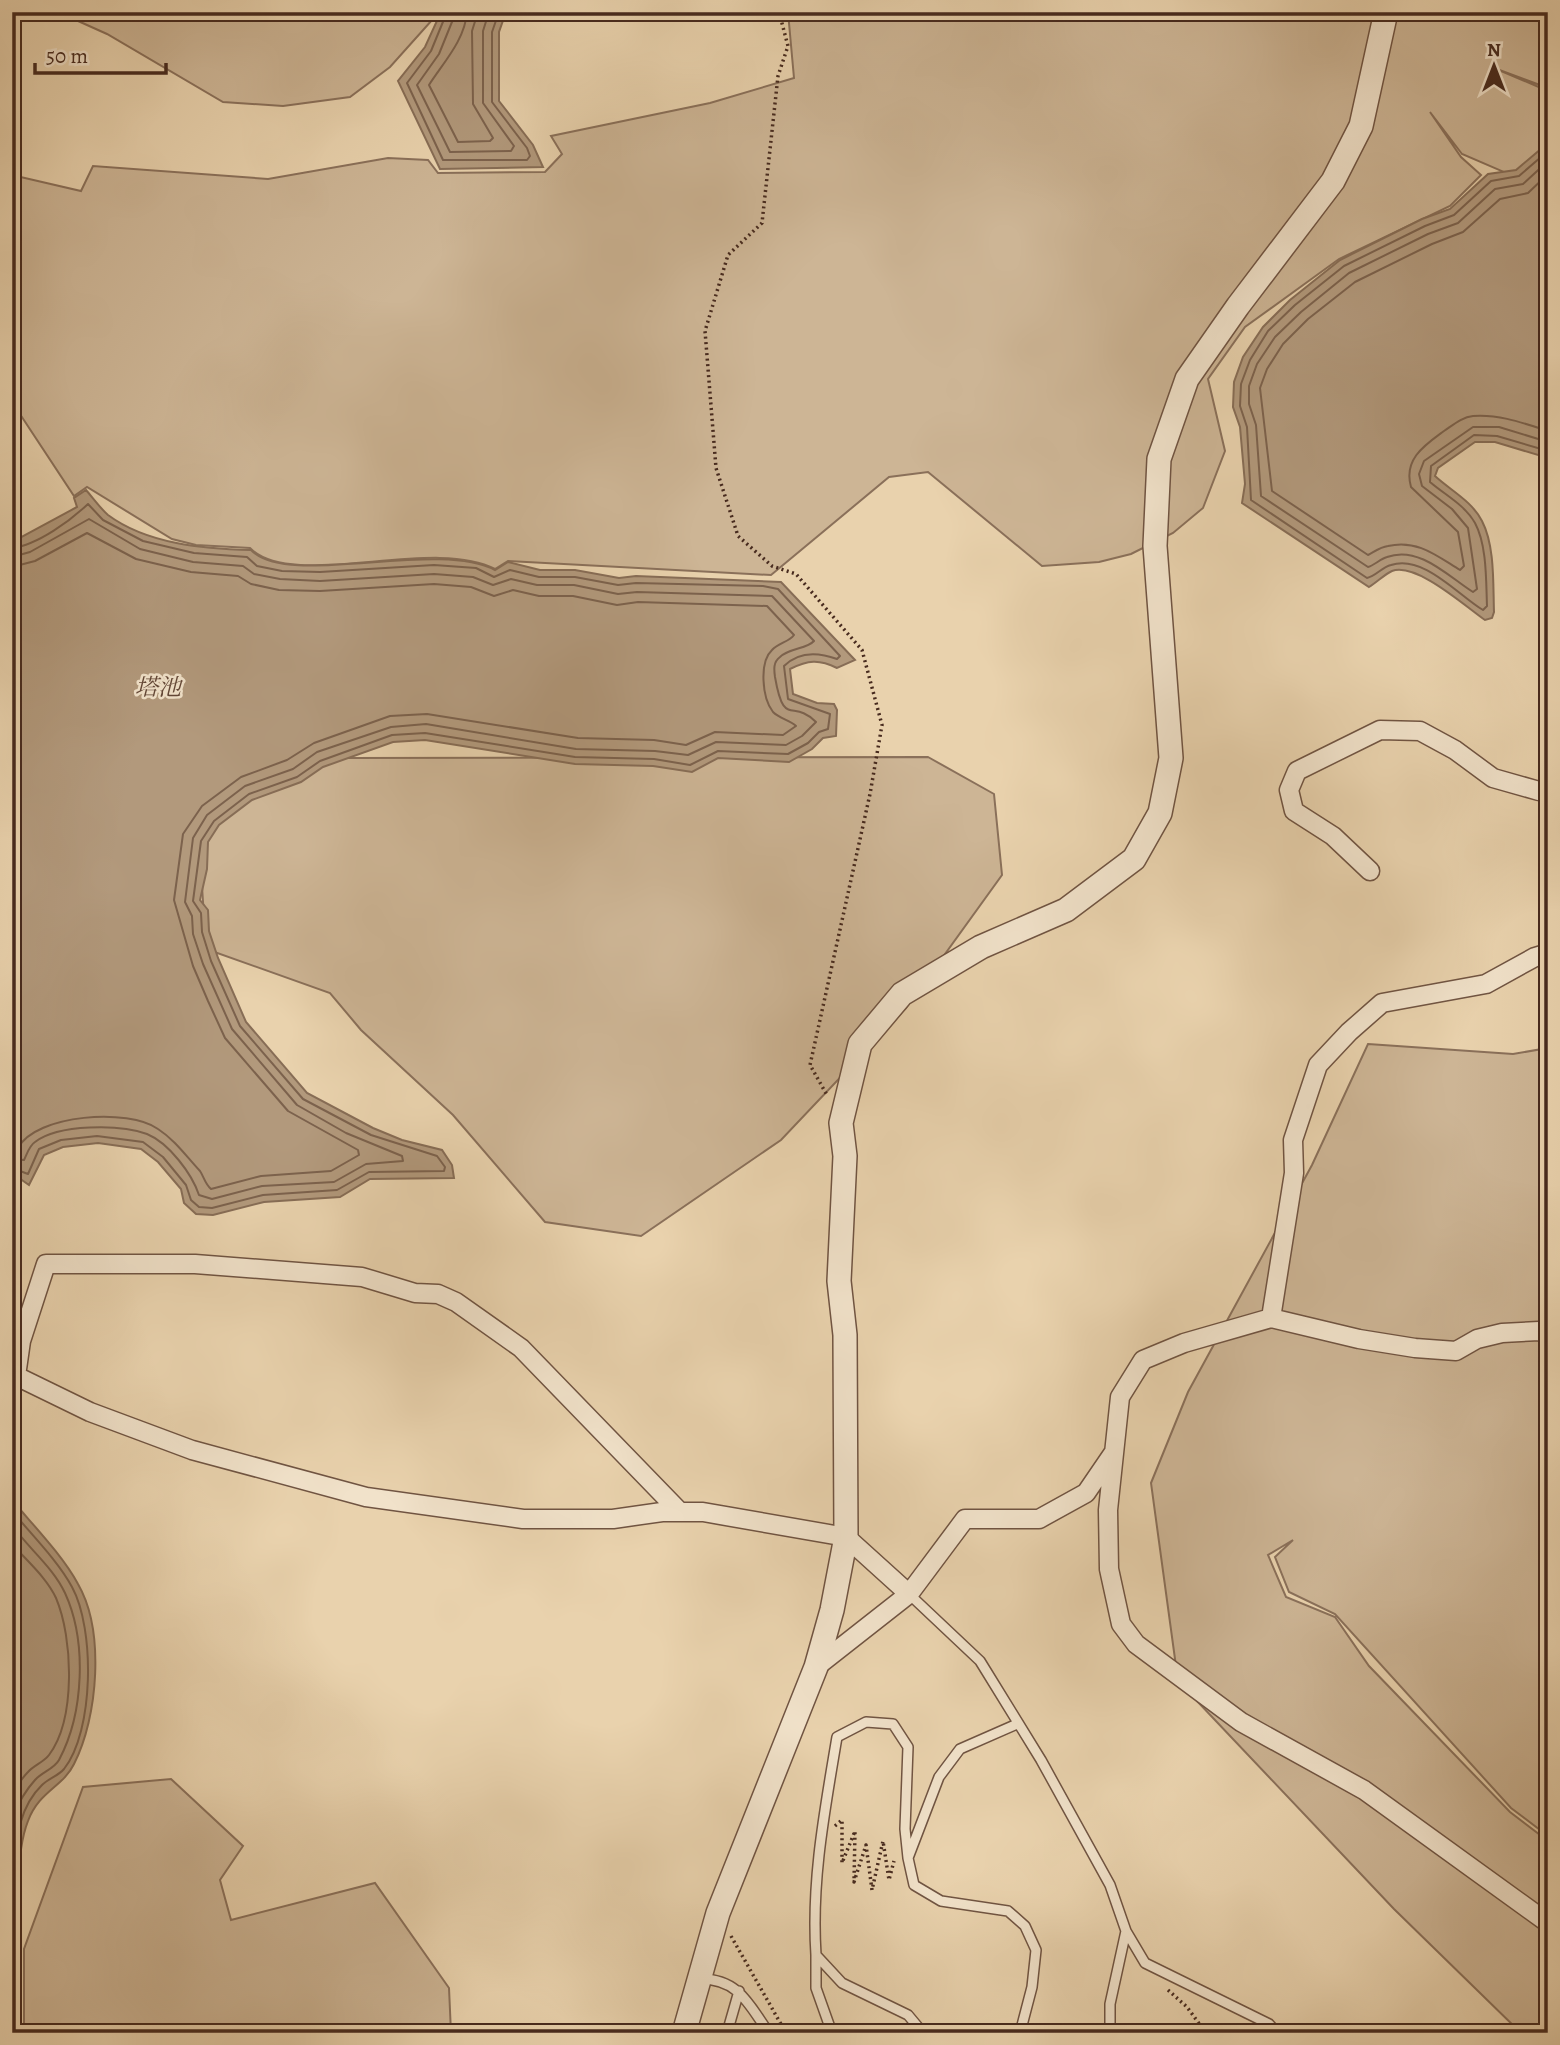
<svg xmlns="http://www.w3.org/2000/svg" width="1560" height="2045" viewBox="0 0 1560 2045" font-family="Alegreya,'Noto Serif JP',serif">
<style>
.green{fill:#cdb595;stroke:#8a705a;stroke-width:2}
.water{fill:#b2997c;stroke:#876d56;stroke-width:2}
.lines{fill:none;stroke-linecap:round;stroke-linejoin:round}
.shore{stroke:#7c624d;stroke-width:2}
.service-casing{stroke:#705442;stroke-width:12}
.minor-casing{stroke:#705442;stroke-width:21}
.tertiary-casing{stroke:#705442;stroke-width:26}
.path{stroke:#472a1e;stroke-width:3.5;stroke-dasharray:2 3.5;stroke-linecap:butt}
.service{stroke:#f1e2ca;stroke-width:9}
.minor{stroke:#f1e2ca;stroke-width:18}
.tertiary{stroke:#f1e2ca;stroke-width:23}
.labels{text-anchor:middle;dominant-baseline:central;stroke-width:5;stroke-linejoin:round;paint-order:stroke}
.water-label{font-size:23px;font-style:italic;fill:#624636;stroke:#f1e2ca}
</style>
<rect width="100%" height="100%" fill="#e9d2ad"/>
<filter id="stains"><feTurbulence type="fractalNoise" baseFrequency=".00286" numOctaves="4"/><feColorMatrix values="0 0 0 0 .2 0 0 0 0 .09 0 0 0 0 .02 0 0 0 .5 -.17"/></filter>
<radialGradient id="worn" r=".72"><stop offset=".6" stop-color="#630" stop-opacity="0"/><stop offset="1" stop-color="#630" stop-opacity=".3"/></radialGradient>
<!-- green -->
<path class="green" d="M58 12H435L433 19 390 67 350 97 283 106 223 102 107 34Z
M788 12H1548V88L1494 68 1548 91V191L1462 154 1430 112 1461 157 1481 175 1450 206 1339 259 1245 327 1208 379 1225 451 1203 508 1173 533 1131 554 1099 562 1042 566 928 472 889 477 771 575 508 561 495 569C433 536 292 591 250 548L196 545 172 539 87 487 74 496 12 402V175L81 191 93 166 268 179 388 158 428 160 438 173 545 172 562 154 551 136 710 103 794 78Z
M928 757 994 794 1002 875 906 1008 781 1140 641 1236 545 1222 453 1115 361 1030 330 993 206 949 199 839 256 776 346 758Z
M1368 1044 1513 1054 1548 1048V1836L1511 1808 1335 1614 1289 1592 1275 1557 1293 1540 1268 1555 1286 1597 1335 1617 1369 1666 1510 1812 1548 1841V2033H1521L1394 1909 1178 1681 1151 1483 1188 1392 1312 1165Z
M171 1779 243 1846 220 1880 231 1920 375 1883 449 1988 451 2033H24V1949L83 1787Z"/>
<!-- water -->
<path class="water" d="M441 12H506L499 32V101L533 145 543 167 440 169 398 81 425 47Z
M1548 143V458L1495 442H1475L1438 468 1435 476C1450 490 1472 501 1482 521 1495 546 1493 584 1494 612L1492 618 1485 620C1465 606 1416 562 1392 571 1385 574 1376 583 1369 587L1242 503 1245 484 1240 427 1233 407 1234 382 1243 357 1263 327 1290 300 1340 260 1422 219 1450 209 1488 174 1516 170Z
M86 490C93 498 100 508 108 515 147 544 204 549 251 550 288 589 435 539 495 570L508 562 540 570H575L619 578 636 576 781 582 855 660 837 668C819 659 808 660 790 669L793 694 817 703 834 704 837 710 836 736 823 738 812 749 789 762 718 758 692 772 653 766 575 764 425 740 393 742 323 767 301 782 252 800 219 825 208 842 207 869 200 900 208 910 209 931 218 958 246 1022 307 1093 373 1128 402 1140 442 1150 452 1165 454 1178 370 1179 340 1197 264 1202 213 1215 196 1214 184 1203 181 1189 158 1162 141 1149 98 1143 63 1147 44 1155 29 1185 12 1173V542L77 507 74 498Z
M12 1500C33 1525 63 1556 78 1584 105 1631 98 1717 74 1764 63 1787 39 1791 28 1821 17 1849 19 1890 12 1921Z"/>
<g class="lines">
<!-- shore -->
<path class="shore" d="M447 12 431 51 407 83 443 160H527L530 156 527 148 492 102V32L499 12
M456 12 439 54 417 85 450 152 511 151 514 146 483 103V31L489 12
M467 12C465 40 443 63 429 85L458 142 490 141 493 138 473 104 472 31 478 12
M1548 151 1519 176 1491 181 1454 215 1425 226 1344 266 1295 305 1268 331 1250 360 1241 384 1240 406 1247 427 1251 500 1367 578C1376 576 1382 567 1391 565 1423 554 1458 595 1483 610L1487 606C1486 581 1487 545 1475 523 1465 505 1445 495 1430 482L1431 466 1474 435 1497 436 1548 451
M1548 161 1523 184 1495 189 1458 223 1428 234 1349 273 1301 312 1275 337 1257 364 1249 386V404L1256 425 1261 496 1368 567C1375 565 1380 559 1387 557 1419 545 1449 577 1473 592L1477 589 1468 528 1452 509 1422 486 1419 474 1424 461 1473 427H1499L1548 442
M1548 174 1528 193 1500 199 1463 232 1432 244 1355 282 1308 319 1283 344 1267 369 1260 388 1272 491 1368 555C1374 552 1380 547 1388 546 1417 539 1437 556 1460 570L1464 566 1458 532 1411 487C1403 459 1425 445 1444 431 1453 425 1462 417 1473 416 1499 414 1523 423 1548 431
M12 548C38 545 71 520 88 504L103 520 143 541 194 553 247 557 257 566 282 571 320 572 434 565 476 568 494 577 510 570 539 577H575L618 585 636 583 763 586 778 589 840 656 837 659C818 652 799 651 784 666L788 699 830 714 828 729 819 732 808 743 788 754 718 751 690 765 654 759 575 757 425 733 392 735 320 761 297 777 249 794 214 821 201 841 193 901 201 913 202 932 211 961 240 1026 303 1099 371 1135 437 1156 445 1167 444 1171 369 1172 337 1190 263 1195 212 1208 199 1207 191 1200 186 1185 163 1157 143 1142 97 1136 61 1140 39 1149 28 1174 12 1168
M12 557 30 552 89 519 140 549 193 562 243 566 254 574 280 579 320 581 434 574 473 577 493 585 511 579 537 585H574L618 594 637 592 772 596 814 641C807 649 789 648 780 657 773 662 774 670 775 677 784 729 792 698 816 722L802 736 786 745 716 742 688 755 655 751 576 749 426 724 391 727 317 752 293 769 245 786 207 815 193 838 185 902 192 916 193 934 203 964 232 1029 297 1105 346 1133 402 1156 403 1161 366 1164 334 1182 262 1186 212 1199 199 1195C192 1174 169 1143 147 1134 120 1124 58 1124 35 1142 29 1146 27 1154 24 1160L12 1159
M12 567 35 561 87 533 136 559 191 572 238 576 251 584 279 590 320 591 434 584 471 587 494 596 513 590 539 596H573L617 605 638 602 767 606 794 635C789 642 778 643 772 650 759 662 762 698 773 712 780 719 790 720 796 726L783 735 715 732 686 745 654 740 578 738 427 714 390 716 314 743 287 760 241 777 202 806 183 834 174 900 193 966 208 1001 225 1038 288 1111 358 1150 359 1155 331 1171 261 1176 211 1189C205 1184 204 1177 200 1171 186 1156 175 1140 158 1129 129 1108 36 1114 18 1148L12 1149
M12 1511C31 1534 58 1561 72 1587 95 1629 94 1731 64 1769 58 1776 48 1779 42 1785 16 1810 16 1847 12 1880
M12 1525C28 1548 53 1567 65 1593 87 1641 84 1713 59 1760 54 1769 42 1772 35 1780 25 1791 18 1804 12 1817
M12 1544C27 1561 47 1578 56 1598 73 1638 76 1719 49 1755 44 1762 34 1765 28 1772 22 1778 17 1786 12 1793"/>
<!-- service casing -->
<g class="service-casing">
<path id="service" d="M909 1594 980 1661 1041 1760 1110 1885 1126 1931 1145 1963 1269 2024 1277 2033
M1017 1724 960 1749 939 1777 908 1858 914 1885 941 1901 1008 1911 1025 1926 1036 1950 1032 1987 1020 2033
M908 1858 905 1829 908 1747 893 1724 866 1722 837 1737C825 1809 811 1881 816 1955L842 1983 908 2015 923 2033
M816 1955V1988L832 2033
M701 1979C739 1979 749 2005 769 2033
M727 2033 739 1991
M1110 2033V2004L1126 1931"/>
</g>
<!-- minor casing -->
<g class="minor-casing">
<path id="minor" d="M1370 871 1333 836 1294 811 1289 790 1297 771 1380 730 1420 731 1455 750 1493 778 1539 791 1548 788
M1271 1318 1294 1173 1293 1140 1318 1065 1349 1032 1382 1003 1486 984 1535 957 1548 953
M1548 1335 1539 1331 1502 1333 1477 1339 1456 1351 1415 1348 1359 1339 1271 1318 1184 1343 1143 1360 1120 1397 1108 1510 1109 1569 1121 1624 1136 1644 1241 1722 1364 1790 1548 1923
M12 1374 90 1412 192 1450 366 1497 523 1519H613L662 1512H703L846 1537 909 1594
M16 1376 21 1341 46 1264H195L362 1277 415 1293 438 1294 456 1302 521 1348 680 1512
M816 1667 909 1594 965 1519H1039L1086 1493 1114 1452"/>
</g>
<!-- tertiary casing -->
<g class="tertiary-casing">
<path id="tertiary" d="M684 2033 718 1913 816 1667 832 1610 846 1537 845 1335 839 1281 845 1156 841 1123 860 1044 902 994 981 947 1066 910 1134 859 1160 813 1171 758 1155 546 1159 459 1187 379 1238 306 1333 181 1361 126 1386 12"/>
</g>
<!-- path -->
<path class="path" d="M779 12 788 46 778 76 762 223 728 255 705 331 716 468 738 536 772 566 796 574 862 650 882 725 870 794 810 1065 827 1095
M835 1826 842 1820V1863L855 1831 854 1882 866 1845 872 1890 883 1841 889 1880 894 1861
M731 1936 786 2033
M1168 1990 1187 2007 1206 2033"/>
<!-- service -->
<use href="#service" class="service"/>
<!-- minor -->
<use href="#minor" class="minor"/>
<!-- tertiary -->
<use href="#tertiary" class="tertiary"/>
</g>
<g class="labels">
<!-- water labels -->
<g class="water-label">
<text x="158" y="687">塔池</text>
</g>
</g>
<!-- margin -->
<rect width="1560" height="2045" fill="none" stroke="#e9d2ad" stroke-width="42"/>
<rect x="14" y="14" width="1532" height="2017" fill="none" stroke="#472a1e" stroke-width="3.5"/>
<rect x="21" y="21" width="1518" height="2003" fill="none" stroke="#472a1e" stroke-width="2"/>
<!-- north arrow -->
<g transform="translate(1494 66)" stroke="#f1e2ca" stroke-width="5" paint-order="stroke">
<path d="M0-5L12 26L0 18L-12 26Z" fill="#472a1e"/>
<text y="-10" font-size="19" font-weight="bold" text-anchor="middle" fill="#472a1e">N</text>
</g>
<!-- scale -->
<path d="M35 63v10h131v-10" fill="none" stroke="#472a1e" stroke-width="3.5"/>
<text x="46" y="63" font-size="21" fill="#472a1e" stroke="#f1e2ca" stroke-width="5" paint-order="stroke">50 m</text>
<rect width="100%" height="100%" filter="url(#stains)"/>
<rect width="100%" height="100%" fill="url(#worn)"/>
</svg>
